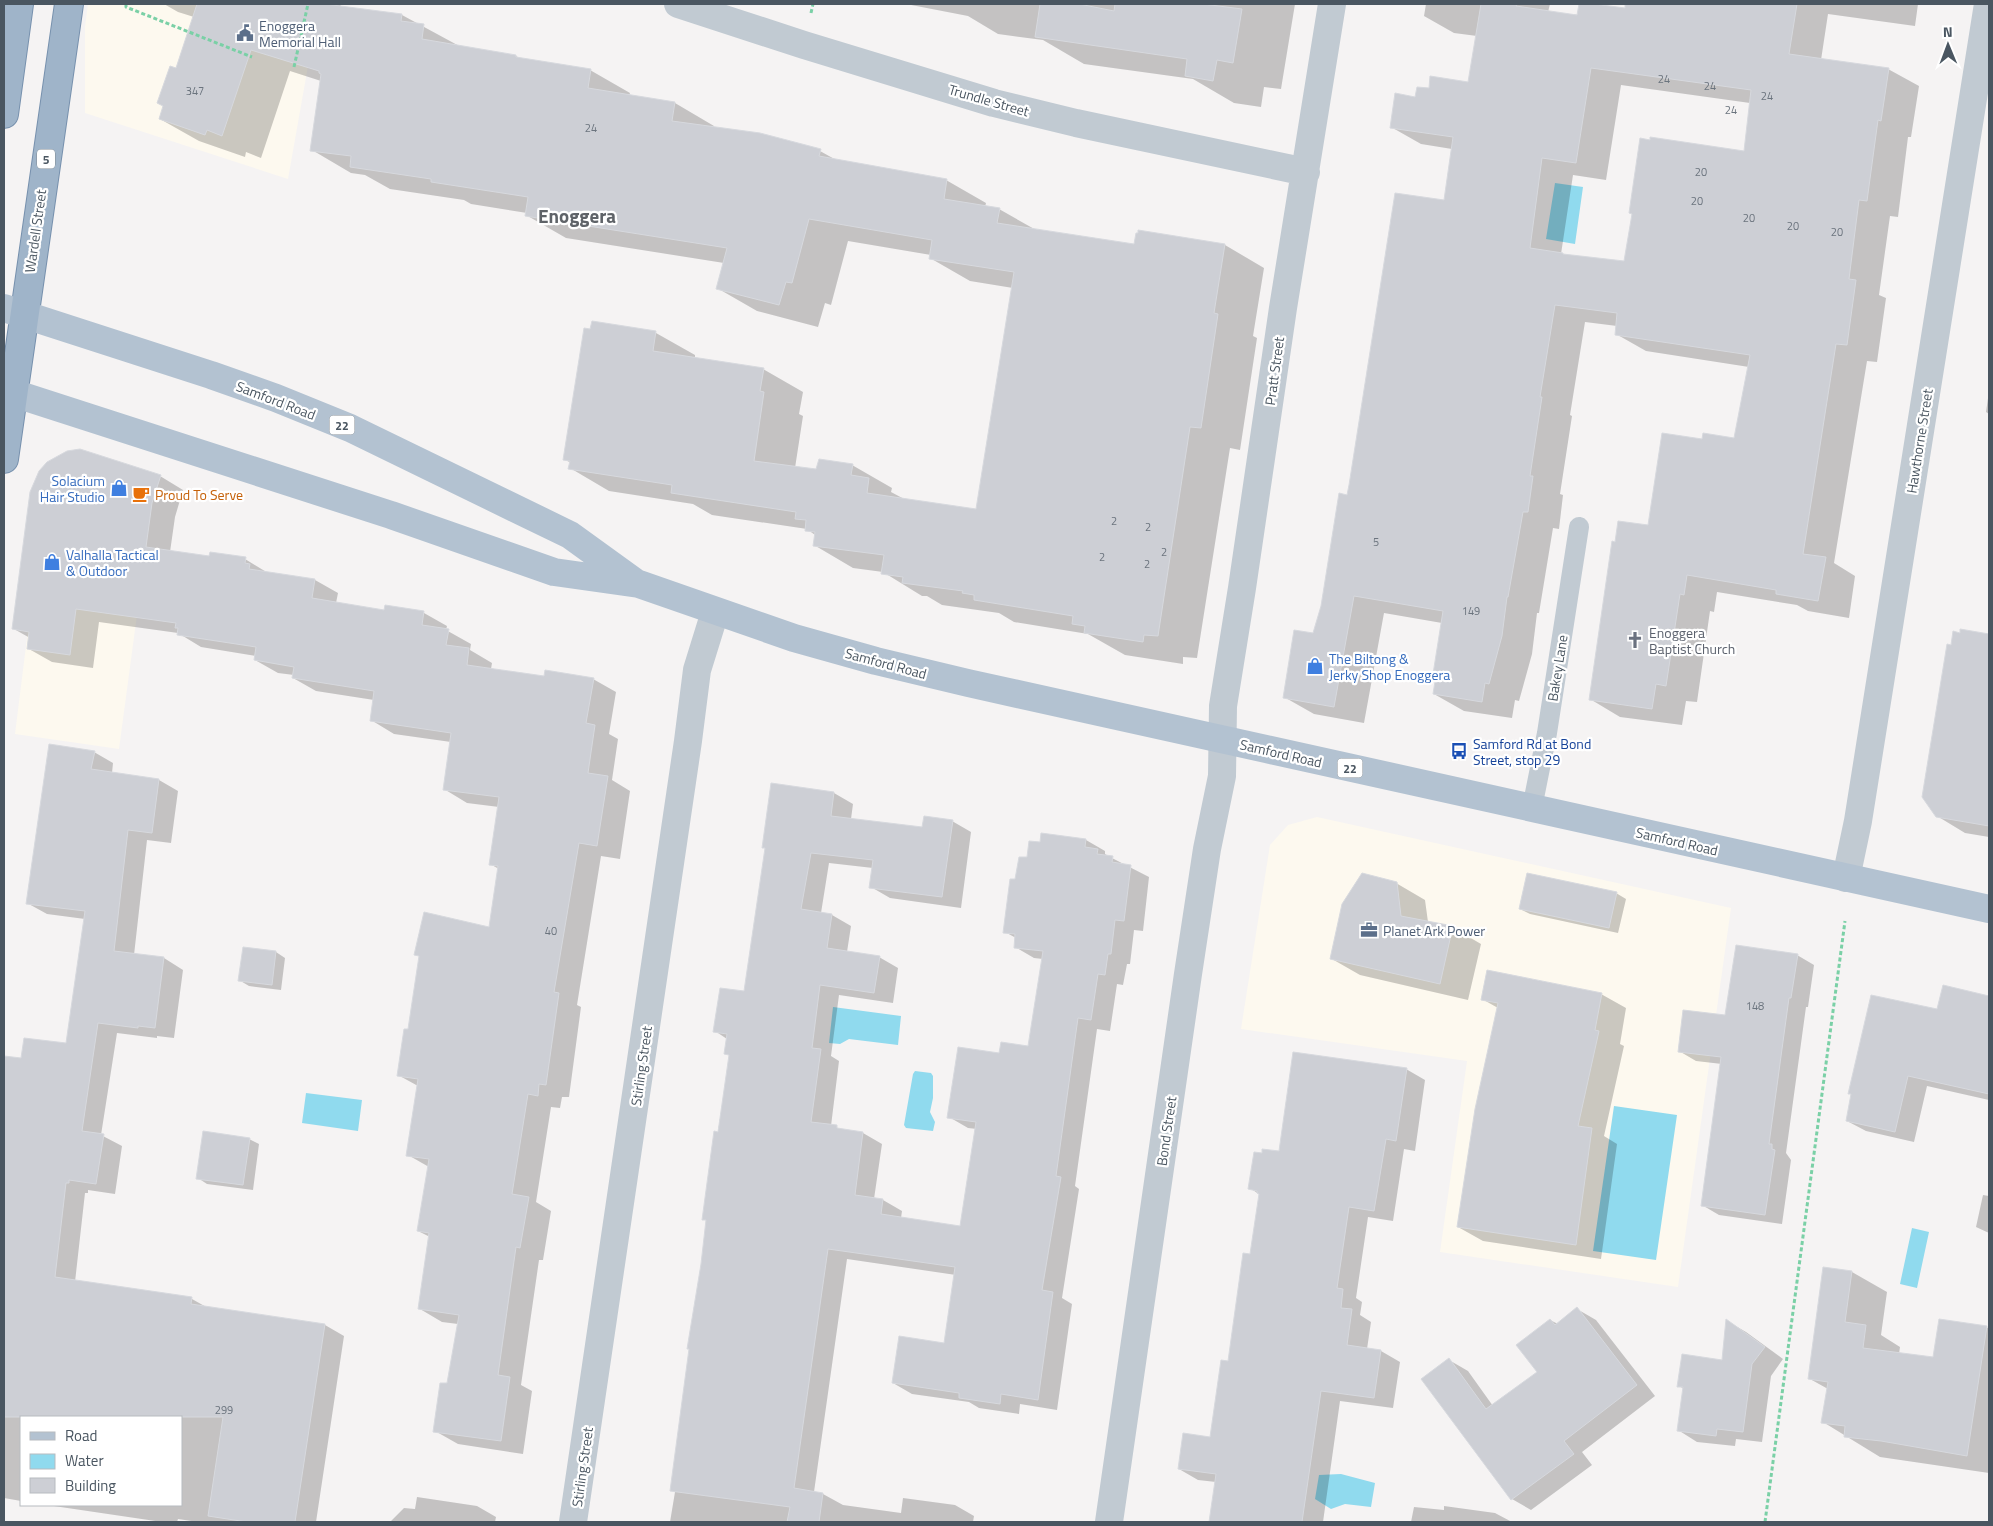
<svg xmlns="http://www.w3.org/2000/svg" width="1993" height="1526" viewBox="0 0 1993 1526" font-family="'Titillium Web',sans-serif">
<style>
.commercial{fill:#fdf9ef}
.water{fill:#90daee}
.shadow{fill:#0003;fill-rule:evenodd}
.building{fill:#cdcfd5;stroke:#d7d9de;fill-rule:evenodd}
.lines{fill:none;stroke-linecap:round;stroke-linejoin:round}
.trunk-casing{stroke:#7690ad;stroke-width:30}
.path{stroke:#7ad0a6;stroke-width:3;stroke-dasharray:4 2.5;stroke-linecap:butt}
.service{stroke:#c1cad2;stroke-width:20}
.minor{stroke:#c1cad2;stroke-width:28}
.primary{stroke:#b3c2d1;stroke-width:28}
.trunk{stroke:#9fb4c9;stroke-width:28}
.labels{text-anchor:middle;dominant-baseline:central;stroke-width:4.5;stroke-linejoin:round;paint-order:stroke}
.number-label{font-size:11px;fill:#6b747e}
.shield{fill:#fff;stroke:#808990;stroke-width:1}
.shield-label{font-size:12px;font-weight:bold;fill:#4a5661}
.service-label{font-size:14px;fill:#4e5e75;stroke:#fff;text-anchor:start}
.street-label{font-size:14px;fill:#4a5661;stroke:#fff}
.shop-label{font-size:14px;fill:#366cbe;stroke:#fff;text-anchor:start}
.food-label{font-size:14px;fill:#c56008;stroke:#fff;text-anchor:start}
.worship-label{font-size:14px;fill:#5b616d;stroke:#fff;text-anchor:start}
.transit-label{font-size:14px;fill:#164399;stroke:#fff;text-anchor:start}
.district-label{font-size:19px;font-weight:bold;fill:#5f6368;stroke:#fff}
</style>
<rect width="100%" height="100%" fill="#f5f3f3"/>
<!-- commercial -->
<path class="commercial" d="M88 4H319L288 179 85 113V27Z
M93 468 157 489 152 503 119 749 15 734 44 502Z
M1317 817 1731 908 1678 1287 1440 1252 1467 1061 1241 1029 1270 845 1288 825Z"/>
<!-- water -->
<path class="water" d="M1555 183 1583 187 1575 244 1546 239Z
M833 1007 901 1016 898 1045 849 1039 840 1044 829 1043Z
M915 1071 931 1073 933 1076V1098L930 1112 935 1122 933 1131 906 1128 904 1125 913 1074Z
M306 1093 362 1100 358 1131 302 1123Z
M1614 1106 1677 1115 1656 1260 1593 1251Z
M1912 1228 1929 1232 1917 1288 1900 1284Z
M1341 1474 1375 1483 1371 1507 1345 1504 1331 1509 1315 1499 1319 1475Z"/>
<!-- shadow -->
<path class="shadow" d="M164 4H341L340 7 402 15 461 47 516 56 521 59 590 70 630 93 629 96 675 103 714 126 713 128 820 151 838 161 946 180 986 203 985 207 999 209 1036 230 1135 245H1225L1264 268 1253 336 1257 338 1240 450 1230 448 1197 658 1183 657V664L1125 655 1088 634 1014 622 999 613 942 605 927 596H922L883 572 853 568 814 545 815 535 807 529 712 515 693 504 609 491 570 468 571 463 564 459 593 323 656 333 695 355V359L763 369 803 392 799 414 803 416 795 468 816 471 852 465 892 488 891 492 906 500 977 510 1013 288 970 281 930 258 931 255 848 241 831 305 825 303 818 327 757 311 717 288 724 263 566 238 526 215 527 213 471 204 464 200 390 189 365 175 351 173 312 150 321 81 290 71 261 158 246 152 245 157 199 141 160 119 194 17 178 12Z
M906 4H1295L1281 89 1264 87 1261 107 1234 103 1193 79 1084 64 1043 40 998 34 968 16Z
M1426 4H1550L1548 12 1694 26 1697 4H1918L1915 26 1828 14 1821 60 1888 69 1919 86 1911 137H1908L1898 217 1890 216 1879 295 1886 298 1877 362 1867 361 1834 563 1855 576 1849 618 1808 611 1797 605 1717 592 1714 612 1710 611 1697 702 1686 701 1682 725 1620 717 1590 699 1616 543 1649 527 1703 440H1735L1749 367 1646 351 1616 334 1617 326 1585 322 1570 415 1572 416 1560 494 1563 495 1559 529 1553 528 1539 613H1537L1532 654 1519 701 1515 700 1512 718 1464 711 1434 694 1442 623 1384 613 1364 723 1314 714 1284 697 1314 635 1348 496 1445 201 1452 149 1421 144 1391 127 1416 98 1430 90 1469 83 1477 36 1454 33 1424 16ZM1621 85 1750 103 1745 152 1625 262 1561 254 1573 175 1606 180Z
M1989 391V414L1986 412Z
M160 476 183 490 175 517 170 552 210 558 245 559 268 573 315 580 338 593 336 603 385 612 424 613 447 626 446 630 471 644 470 650 492 663 491 669 545 677 593 679 616 692 609 734 618 739 612 780 630 791 620 859 601 856 577 1005 581 1007 569 1097H562L560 1108 551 1107 536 1202 551 1211 543 1260H539L521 1385 532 1391 523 1454 458 1444 435 1431 448 1385 458 1324 442 1322 420 1309 430 1237 418 1231 429 1167 408 1155 418 1086 398 1075 409 1031 420 957 416 954 490 929 499 869 490 864 499 807 467 803 444 789 451 742 394 734 371 720 374 700 316 691 293 678 294 675 278 673 255 660 256 656 201 647 178 633 99 622 93 668 52 662 29 649 30 638 14 629Z
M1961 630 1989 635V837L1965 833 1937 816 1952 646 1961 634Z
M94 752 113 763 112 773 159 780 178 791 171 843 147 840 134 955 164 958 183 970 174 1038 157 1036V1038L117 1033 101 1135 122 1146 115 1194 88 1190V1193H85L75 1282 192 1299 208 1308 325 1325 344 1336 316 1522H198L178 1519 177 1522H162L47 1505H181V1417H21V1501L4 1498V1105L7 1087 4 1085V1079L7 1057 22 1059 67 1045 85 919 47 914 27 903Z
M772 784 834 793 853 804 851 819 923 829 952 821 971 832 961 908 890 898 871 887 873 868 829 863 821 913 832 915 851 926 847 952 879 957 898 968 893 1003 839 995 831 1056 839 1061 831 1126 843 1130 863 1133 882 1144 874 1199 883 1200 902 1211 901 1218 961 1227 977 1129 968 1128 949 1117 1000 1054 1029 1047 1043 959 1034 958 1015 947 1016 938 1005 932 1016 880 1029 858 1041 843 1042 834 1086 840 1105 851V854L1110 857 1149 877 1143 931 1134 930 1130 964H1127L1123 985 1117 984 1110 1031 1097 1029 1075 1186 1079 1189 1062 1298 1072 1304 1057 1410 1020 1404 1019 1414 979 1408 969 1402 912 1394 893 1383 945 1345 956 1275 847 1259 814 1492 823 1494 843 1505 901 1513 903 1498 955 1505 974 1516 973 1522H978H670L675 1492 671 1490 702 1265 707 1221 704 1219 730 1056 726 1053 727 1039 715 1031 745 992 766 849 763 847Z
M1396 883 1425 900 1428 922 1452 927 1481 944 1468 1000 1360 975 1332 959Z
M1616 893 1626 899 1618 933 1530 914 1520 909Z
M244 948 276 952 285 958 281 990 249 986 239 980Z
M1797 955 1814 965 1808 1007H1806L1786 1153 1791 1160 1782 1224 1719 1215 1702 1205 1722 1064 1696 1061 1679 1051 1726 1017Z
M1944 986 1989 997V1100L1927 1086 1914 1142 1866 1131 1847 1121 1852 1095 1849 1093 1938 1011Z
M1601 994 1626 1008 1620 1044 1624 1046 1604 1136 1617 1144 1601 1259 1483 1241 1458 1227 1498 1008 1482 999Z
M1406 1069 1425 1080 1415 1151 1404 1149 1393 1221 1368 1217 1356 1298 1362 1302 1360 1315 1371 1322 1367 1349 1381 1351 1400 1362 1393 1408 1340 1401 1323 1522H1210L1216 1482 1198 1480 1179 1469 1211 1438 1230 1362 1251 1256 1260 1195 1250 1188 1280 1153Z
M249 1139 259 1144 253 1190 207 1184 198 1178Z
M1983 1195 1989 1196V1233L1976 1227Z
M1852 1272 1887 1292 1881 1335 1900 1347 1899 1354 1934 1358 1940 1320 1989 1328V1473L1880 1457 1823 1422 1828 1389 1810 1379Z
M1577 1309 1596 1320 1655 1396 1582 1452 1592 1465 1531 1510 1512 1499 1449 1360 1468 1371 1493 1406 1538 1372 1550 1320 1558 1324Z
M1727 1321 1746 1332 1783 1359 1771 1376 1762 1442 1736 1439 1735 1446 1697 1442 1678 1430 1684 1389 1679 1386 1723 1361Z
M417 1497 477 1506 496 1517 495 1522H390L404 1508 415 1509Z
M1444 1506 1495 1513 1512 1522H1411L1414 1507 1444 1510Z"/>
<!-- building -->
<path class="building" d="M197 4H325L402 14 401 21 424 24 422 39 516 55V57L591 69 588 88 675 102 672 121 760 133 821 149 819 156 947 179 944 199 1000 208 997 223 1134 244 1136 233H1138V230L1225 244 1214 313 1218 314 1201 428 1190 427 1158 636 1144 635 1143 642 1084 633 1085 626 1072 624 1073 616 974 600V595L962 593 963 591 902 583 903 577 881 574 884 555 813 546 815 532 805 531 806 520 795 519 796 512 671 493 672 485 568 469 570 461 563 460 584 328 590 329 592 321 656 331 653 351 764 368 760 391 764 392 754 461 816 469 819 459 853 464 851 475 869 478 867 493 976 509 1014 272 929 259 932 240 809 219 792 283 786 282 779 305 716 289 727 248 525 216 528 197 431 182V179L350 167 351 156 310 151 321 74 319 73V71L251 50 222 136 207 130 205 135 159 119 163 106 157 103 170 66 176 68Z
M1040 4H1079L1114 11 1115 4H1203L1242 9 1233 63 1217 60 1213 81 1185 76 1187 59 1035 37Z
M1481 4H1517L1516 6 1577 15 1579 4H1594L1625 8V4H1797L1789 54 1889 68 1881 121 1878 120 1867 201 1859 200 1849 279 1856 280 1847 345 1836 344 1803 554 1826 557 1818 601 1776 594V590L1687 575 1684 595 1680 594 1666 686 1656 684 1652 709 1589 700 1612 541 1615 542 1618 521 1648 525 1662 433 1702 439 1703 433 1734 438 1750 355 1615 335 1617 313 1555 305 1540 397H1542L1530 476H1533L1528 512H1523L1508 597H1507L1502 636 1489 684 1485 683 1482 702 1433 694 1436 675 1433 674 1443 611 1354 596 1334 707 1283 698 1294 630 1313 633 1321 606 1339 493 1347 495 1349 485 1395 193 1444 200 1453 137 1390 128 1395 93 1415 97 1417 87 1429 88 1430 76 1468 82ZM1591 68 1751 90 1744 151 1650 137V140L1640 138 1629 213 1632 214 1624 261 1563 254V253L1530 248 1542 158 1576 163Z
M80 449 161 475 152 503 146 547 209 556 210 552 246 557 245 563 250 564 249 569 315 579 312 598 384 610 385 605 424 611 422 625 449 629 446 645 469 648 467 665 544 676 545 670 594 678 586 723 595 725 588 773 608 776 597 846 579 843 554 992 559 993 546 1085 539 1084 538 1096 528 1094 512 1194 529 1197 520 1248 516 1247 498 1375 510 1377 501 1441 433 1432 440 1383H447L459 1315 418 1309 429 1233 417 1231 429 1159 406 1156 418 1079 397 1076 404 1029H408L419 956 414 955 424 912 489 927 498 866 489 865 499 797 443 790 451 733 370 721 374 691 292 678 294 667 254 660 256 647 177 635 178 628H175L176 623 76 609 70 655 27 649 29 632 12 629 30 492 39 471 47 462 67 451Z
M1960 629 1989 634V826L1936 817 1922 797 1947 644 1951 645 1953 631 1960 633Z
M49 744 95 751 91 769 159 779 152 833 128 830 114 951 164 957 155 1028 138 1026V1028L98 1023 82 1131 104 1134 96 1184 69 1180V1183H66L55 1277 192 1297 191 1304 325 1324 295 1522H247L208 1516 223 1417H4V1056L21 1058 24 1038 66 1043 85 911 26 904Z
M771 783 834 792 831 816 922 827 924 816 953 820 942 897 869 888 873 860 811 853 801 909 832 914 827 948 880 956 874 993 820 985 812 1048 821 1049 811 1122 837 1125V1128L863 1132 855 1195 883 1199 881 1214 960 1226 976 1122 947 1118 958 1047 999 1053 1001 1042 1028 1046 1043 951 1014 948 1015 934 1003 933 1010 879H1015L1019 857H1027L1029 841 1040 842 1041 833 1086 839 1085 847 1098 849 1097 854 1113 856 1112 862 1131 865 1124 921 1115 920 1111 954H1108L1105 975 1098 974 1091 1020 1078 1018 1056 1176 1061 1177 1042 1290 1053 1292 1038 1400 1001 1394 1000 1404 959 1398V1393L892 1383 899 1336 944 1343 955 1267 828 1249 794 1488 823 1493 819 1522H787L790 1507 670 1491 689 1349H687L701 1264 706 1220H702L714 1131 718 1132 729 1055 724 1054 727 1034 713 1032 720 988 744 991 765 848H762Z
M1362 873 1397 882 1401 916 1453 926 1440 984 1330 959 1342 904Z
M1527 873 1617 892 1609 928 1519 909Z
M1736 945 1798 954 1791 998H1789L1769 1144H1772V1149L1775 1150 1765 1215 1701 1206 1721 1057 1678 1052 1683 1010 1725 1015Z
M243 947 276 951 272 985 238 981Z
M1487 970 1602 993 1595 1030 1599 1031 1578 1126 1592 1128 1576 1245 1457 1227 1475 1109 1498 1003 1481 1000Z
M1943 985 1989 996V1094L1908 1076 1895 1132 1846 1121 1851 1094H1848L1871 995 1937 1009Z
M1293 1052 1407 1068 1396 1141 1386 1139 1374 1211 1349 1207 1337 1288 1343 1289 1341 1308 1352 1309 1347 1345 1381 1350 1374 1398 1321 1391 1302 1522H1209L1216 1474 1178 1469 1183 1433 1210 1437 1221 1360 1228 1361 1243 1253 1250 1254 1259 1194 1257 1193V1191L1248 1189 1254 1152 1262 1153V1149L1279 1151Z
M203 1131 250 1138 243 1185 196 1179Z
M1823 1267 1852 1271 1845 1322 1866 1325 1863 1348 1933 1357 1939 1319 1987 1326 1967 1456 1881 1441 1844 1437 1845 1426 1821 1423 1828 1382 1808 1379Z
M1577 1307 1637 1385 1564 1441 1574 1454 1511 1500 1421 1379 1449 1358 1486 1409 1537 1372 1516 1345 1550 1319 1555 1325Z
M1726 1319 1765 1347 1752 1364 1743 1432 1717 1429 1716 1436 1677 1431 1683 1387H1677L1682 1354 1722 1360Z"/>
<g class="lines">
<!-- trunk casing -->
<g class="trunk-casing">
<path id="trunk" d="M4 114 19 4
M4 459 69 4"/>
</g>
<!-- path -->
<path class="path" d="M126 4V7L252 57
M811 13 813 4
M294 67 308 4
M1765 1522 1845 921"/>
<!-- service -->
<path class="service" d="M1532 808 1547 733 1579 527"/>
<!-- minor -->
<path class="minor" d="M678 4 804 45 994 103 1076 123 1306 172
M1846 878 1858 821 1988 4
M573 1522 688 741 697 670 715 612
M1109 1522 1188 974 1207 849 1222 776 1223 706 1242 588 1283 308 1332 4"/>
<!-- primary -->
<path class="primary" d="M4 308 211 375 276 398 350 428 570 535 635 582
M4 390 391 515 554 572 639 584 794 638 876 661 968 683 1989 909"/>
<!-- trunk -->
<use href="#trunk" class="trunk"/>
</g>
<!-- icons -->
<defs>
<g id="civic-bare" transform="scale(1.35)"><path d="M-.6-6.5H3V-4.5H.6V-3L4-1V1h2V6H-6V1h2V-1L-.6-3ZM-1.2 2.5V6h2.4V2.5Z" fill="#5c6f8a" stroke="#fff" stroke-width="2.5" paint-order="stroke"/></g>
<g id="shop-bare" transform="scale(1.35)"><path d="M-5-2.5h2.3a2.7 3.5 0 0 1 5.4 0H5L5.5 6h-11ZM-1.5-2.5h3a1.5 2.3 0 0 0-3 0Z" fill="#3f7fe0" stroke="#fff" stroke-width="2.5" paint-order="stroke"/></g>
<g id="cafe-bare" transform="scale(1.35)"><path d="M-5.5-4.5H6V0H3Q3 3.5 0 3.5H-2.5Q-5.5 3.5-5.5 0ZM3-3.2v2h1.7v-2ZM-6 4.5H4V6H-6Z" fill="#e8710a" stroke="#fff" stroke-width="2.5" paint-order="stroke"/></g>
<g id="church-bare" transform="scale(1.35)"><path d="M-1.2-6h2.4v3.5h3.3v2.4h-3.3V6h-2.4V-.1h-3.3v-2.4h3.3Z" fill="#6b7280" stroke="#fff" stroke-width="2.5" paint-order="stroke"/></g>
<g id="bus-bare" transform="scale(1.35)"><path d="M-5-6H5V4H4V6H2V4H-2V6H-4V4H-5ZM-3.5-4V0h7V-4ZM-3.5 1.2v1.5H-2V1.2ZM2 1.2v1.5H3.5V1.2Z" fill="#1a4fb4" stroke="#fff" stroke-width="2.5" paint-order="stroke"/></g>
<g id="office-bare" transform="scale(1.35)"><path d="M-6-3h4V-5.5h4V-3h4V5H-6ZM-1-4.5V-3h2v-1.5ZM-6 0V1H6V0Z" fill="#5c6f8a" stroke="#fff" stroke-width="2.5" paint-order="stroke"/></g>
</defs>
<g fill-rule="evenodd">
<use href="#civic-bare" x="245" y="33"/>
<use href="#shop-bare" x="119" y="488"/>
<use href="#cafe-bare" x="141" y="494"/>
<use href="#shop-bare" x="52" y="562"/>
<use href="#church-bare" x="1635" y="640"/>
<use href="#shop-bare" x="1315" y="666"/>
<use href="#bus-bare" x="1459" y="751"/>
<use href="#office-bare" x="1369" y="930"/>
</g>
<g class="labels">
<!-- number labels -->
<g class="number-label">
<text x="1664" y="79">24</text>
<text x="1710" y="86">24</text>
<text x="195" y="91">347</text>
<text x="1767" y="96">24</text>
<text x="1731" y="110">24</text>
<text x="591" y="128">24</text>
<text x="1701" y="172">20</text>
<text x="1697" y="201">20</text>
<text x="1749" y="218">20</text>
<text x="1793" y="226">20</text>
<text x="1837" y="232">20</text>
<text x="1114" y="521">2</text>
<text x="1148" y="527">2</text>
<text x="1376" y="542">5</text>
<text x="1164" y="552">2</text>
<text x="1102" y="557">2</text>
<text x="1147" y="564">2</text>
<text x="1471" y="611">149</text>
<text x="551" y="931">40</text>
<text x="1755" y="1006">148</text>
<text x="224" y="1410">299</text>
</g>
<!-- shield labels -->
<g class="shield">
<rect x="37" y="149.5" width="18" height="19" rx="4"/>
<rect x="329.5" y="415.5" width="25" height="19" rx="4"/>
<rect x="1337.5" y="758.5" width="25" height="19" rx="4"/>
</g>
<g class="shield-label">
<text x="46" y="159">5</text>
<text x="342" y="425">22</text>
<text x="1350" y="768">22</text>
</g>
<!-- service labels -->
<g class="service-label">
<text x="259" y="25">Enoggera<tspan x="259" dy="16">Memorial Hall</tspan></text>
<text x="1383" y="930">Planet Ark Power</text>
</g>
<!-- street labels -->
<g class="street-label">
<text transform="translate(989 100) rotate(16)">Trundle Street</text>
<text transform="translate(35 231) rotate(-82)">Wardell Street</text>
<text transform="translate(1274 371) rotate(-82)">Pratt Street</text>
<text transform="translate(276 400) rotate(21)">Samford Road</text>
<text transform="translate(1919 441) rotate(-81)">Hawthorne Street</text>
<text transform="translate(886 663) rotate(15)">Samford Road</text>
<text transform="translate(1557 668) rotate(-81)">Bakey Lane</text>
<text transform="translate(1281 753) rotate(13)">Samford Road</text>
<text transform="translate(1677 841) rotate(13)">Samford Road</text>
<text transform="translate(641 1066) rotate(-82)">Stirling Street</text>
<text transform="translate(1166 1131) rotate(-82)">Bond Street</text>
<text transform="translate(582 1467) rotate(-82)">Stirling Street</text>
</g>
<!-- shop labels -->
<g class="shop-label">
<text x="105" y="480" text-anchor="end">Solacium<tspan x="105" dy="16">Hair Studio</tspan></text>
<text x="66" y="554">Valhalla Tactical<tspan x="66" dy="16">&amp; Outdoor</tspan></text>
<text x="1329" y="658">The Biltong &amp;<tspan x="1329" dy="16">Jerky Shop Enoggera</tspan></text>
</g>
<!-- food labels -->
<g class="food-label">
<text x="155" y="494">Proud To Serve</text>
</g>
<!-- worship labels -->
<g class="worship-label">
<text x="1649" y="632">Enoggera<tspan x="1649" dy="16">Baptist Church</tspan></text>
</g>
<!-- transit labels -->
<g class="transit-label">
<text x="1473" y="743">Samford Rd at Bond<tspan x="1473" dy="16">Street, stop 29</tspan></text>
</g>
<!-- district labels -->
<g class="district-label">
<text x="577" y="215">Enoggera</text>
</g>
</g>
<!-- border -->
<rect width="1993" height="1526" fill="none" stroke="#4a5661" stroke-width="10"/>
<!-- legend -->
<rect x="20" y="1416" width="162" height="90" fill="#ffffff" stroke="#b7bbc0"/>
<rect x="30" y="1432" width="25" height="8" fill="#b3c2d1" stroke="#b7bbc0"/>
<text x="65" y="1441" font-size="15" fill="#4a5661">Road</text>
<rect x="30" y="1454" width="25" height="15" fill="#90daee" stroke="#b7bbc0"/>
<text x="65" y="1466" font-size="15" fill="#4a5661">Water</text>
<rect x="30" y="1478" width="25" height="15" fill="#cdcfd5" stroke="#b7bbc0"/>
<text x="65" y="1491" font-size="15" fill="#4a5661">Building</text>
<!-- north arrow -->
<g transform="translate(1948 45) rotate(359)" stroke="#ffffff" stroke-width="4" paint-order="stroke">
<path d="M0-4L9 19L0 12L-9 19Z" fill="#4a5661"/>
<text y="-8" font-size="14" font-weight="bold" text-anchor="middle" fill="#4a5661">N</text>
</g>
</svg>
